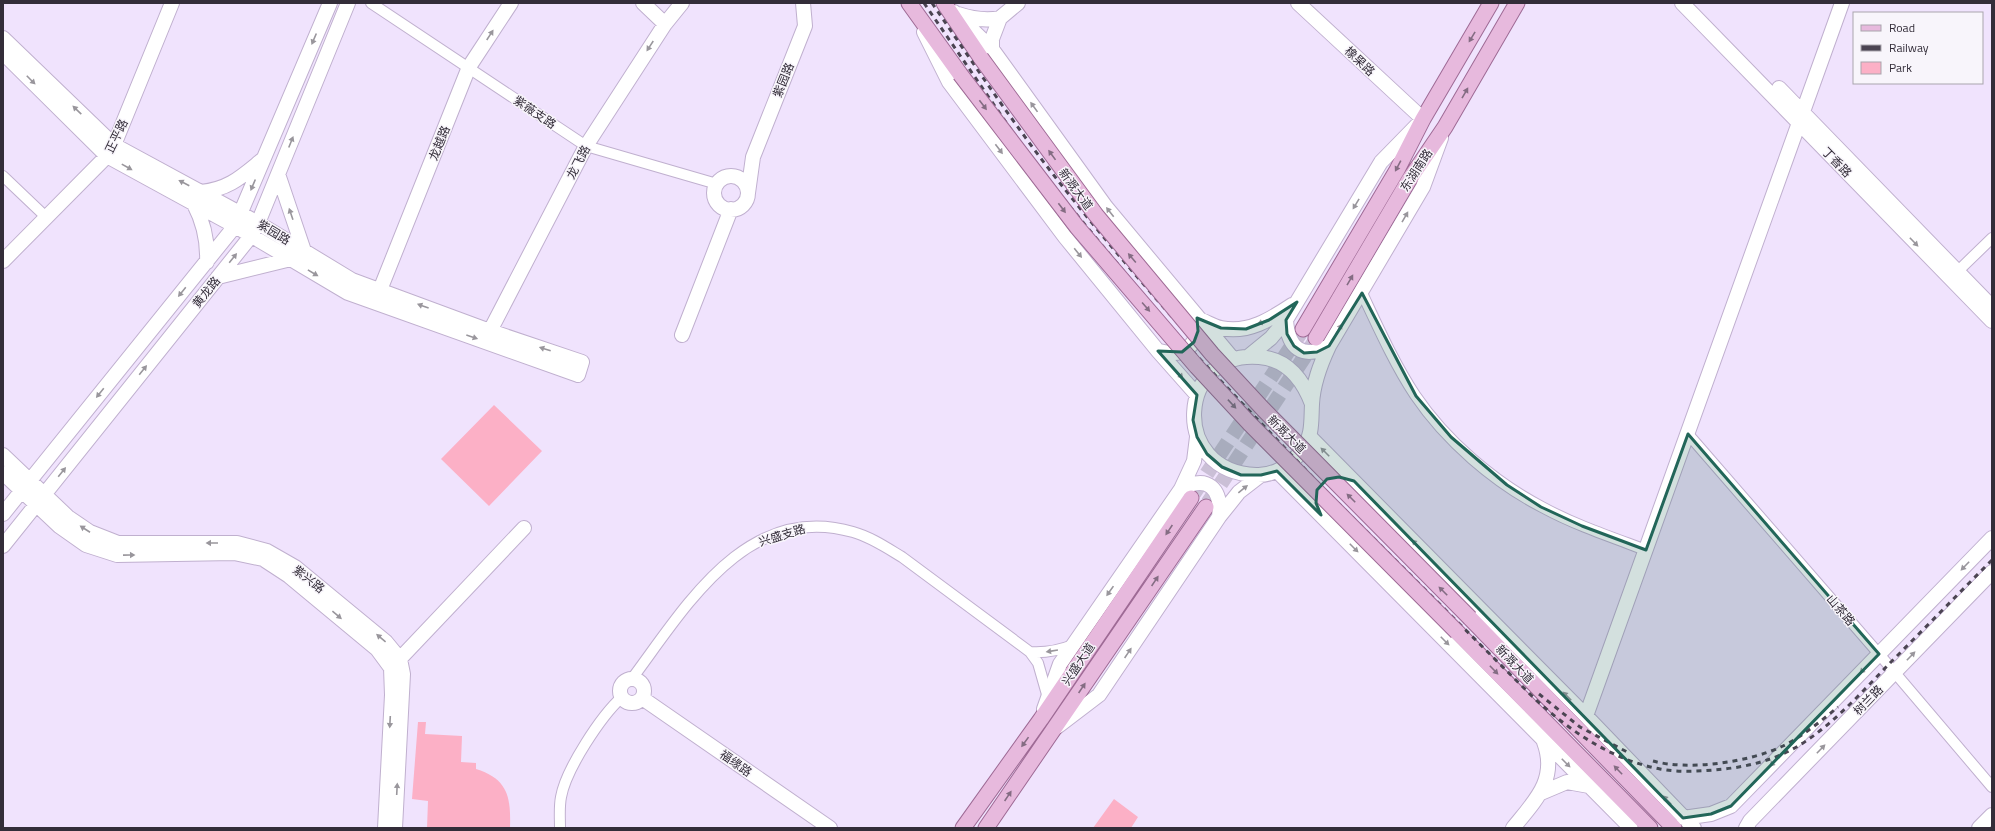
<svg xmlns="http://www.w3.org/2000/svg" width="1995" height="831" viewBox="0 0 1995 831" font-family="'Titillium Web','Noto Sans SC',sans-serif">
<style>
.green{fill:#fcb0c6}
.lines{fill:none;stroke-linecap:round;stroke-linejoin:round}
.primary-tunnel{stroke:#cabfd6;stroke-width:15;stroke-dasharray:15 8;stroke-linecap:butt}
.street-casing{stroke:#c0b0cf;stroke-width:12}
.secondary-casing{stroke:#c0b0cf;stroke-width:16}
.primary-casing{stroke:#9e6a95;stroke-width:17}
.street{stroke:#fff;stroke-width:10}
.secondary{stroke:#fff;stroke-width:14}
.primary{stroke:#e7b9dd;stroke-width:15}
.rail{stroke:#4b4452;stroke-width:3;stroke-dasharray:5 5;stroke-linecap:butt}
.primary-bridge-casing{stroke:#9e6a95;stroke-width:17;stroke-linecap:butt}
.primary-bridge{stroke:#e7b9dd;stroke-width:15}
.oneway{fill:#99969c}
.oneway2{fill:#846c83}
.marked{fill:#226659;fill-opacity:0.2;stroke:#226659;stroke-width:3;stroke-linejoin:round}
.labels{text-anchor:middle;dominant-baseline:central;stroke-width:3;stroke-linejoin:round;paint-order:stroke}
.street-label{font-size:12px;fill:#332d39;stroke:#f8f5fb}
</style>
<rect width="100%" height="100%" fill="#f0e3fd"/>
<!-- green -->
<path class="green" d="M494 405 542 451 489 506 441 459Z
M418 722H426L425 734 462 736 461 762 476 763V769C508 779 511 797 510 828H427L428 801 412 799Z
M1114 799 1138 817 1131 828H1093Z"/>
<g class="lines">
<!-- primary-tunnel -->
<path class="primary-tunnel" d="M1194 493 1303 329
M1208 503 1315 341"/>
<!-- street casing -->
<g class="street-casing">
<path id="street" d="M371 3 586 146 717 184
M3 176 46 217
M1957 272 1992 238
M1362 293C1378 327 1394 363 1415 395 1446 441 1494 482 1542 507 1575 525 1611 537 1646 550
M1688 434 1879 654 1992 787
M1030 652C1046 653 1058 651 1073 645
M631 680C685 608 746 501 853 532 871 537 887 548 902 557L1030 652 1038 663 1048 698
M560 828C560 818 559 807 561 797 566 769 601 716 622 697"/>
</g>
<!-- secondary casing -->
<g class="secondary-casing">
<path id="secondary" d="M643 3 665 24
M1682 3 1992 321
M954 12 992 49 1106 207 1233 359
M958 14C973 19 985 21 1000 18L992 39V49
M1000 18 1018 3
M924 32 949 82 1065 237 1158 351 1197 395
M3 38 114 145 258 223 352 280 490 331 582 362 578 375 348 293 235 226 107 156 3 53
M1779 88 1992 307
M278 174 304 251
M714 193a17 17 0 1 1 34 0a17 17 0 1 1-34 0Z
M201 192C229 189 241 177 262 160
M748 193 753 157 805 26 803 3
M194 204C204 223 208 240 207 262
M3 261 107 156 114 145 172 3
M218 277 291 259
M380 290 469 67 511 3
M1201 320C1207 322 1214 327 1221 328 1248 334 1271 319 1292 305
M1286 320C1288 348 1302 360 1329 346
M490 331 586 146 665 24 682 3
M682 335 731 209
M1158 351C1165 352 1174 355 1181 352 1191 349 1199 336 1198 326
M1249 356 1271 338 1286 320 1381 162 1423 119 1298 3
M1312 404C1303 380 1287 359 1259 357 1177 350 1169 472 1256 475 1273 476 1292 465 1302 450 1313 435 1311 422 1312 404 1313 383 1320 365 1329 346L1423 187 1441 138
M1309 436 1586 716 1694 828
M3 455 68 517 90 532 118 543H237L267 551 295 567 386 642 400 659 403 674 395 828
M1277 471 1631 828
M3 473 59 526 86 545 117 555 234 553 263 559 289 576 377 649 391 668 392 695 385 828
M1181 489C1208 474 1222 489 1219 517
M3 514 235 226 330 3
M3 546 251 236 258 223 348 3
M394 665 524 528
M620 691a12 12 0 1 1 24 0a12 12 0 1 1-24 0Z
M642 698 830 828
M1044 709 1060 664 1181 489 1194 461 1197 437
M1586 716 1842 3
M1057 727 1099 695 1219 517 1239 492 1261 475
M1541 793 1567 782 1589 786
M1683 818 1711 814 1731 806 1992 538
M1513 828C1535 801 1558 779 1544 742
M1746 828 1750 821 1992 572
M1979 828 1992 815"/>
</g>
<!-- primary casing -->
<g class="primary-casing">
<path id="primary" d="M909 3 960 74
M944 3 981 58
M1303 329 1397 170 1423 119 1491 3
M1316 338 1409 180 1445 127 1517 3
M1470 618 1674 828
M1457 632 1650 828
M963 828 1041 719 1191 498
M986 828 1206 507"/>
</g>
<!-- street -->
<use href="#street" class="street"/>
<!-- secondary -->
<use href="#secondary" class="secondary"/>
<!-- primary -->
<use href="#primary" class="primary"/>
<!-- rail -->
<path class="rail" d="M924 3 1023 147 1067 203 1174 332 1323 488 1535 699C1570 731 1612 760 1660 769 1681 773 1703 771 1724 769 1753 766 1781 758 1806 741 1837 720 1864 690 1890 663 1924 629 1958 594 1992 560
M932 3C977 69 1021 135 1071 197 1174 326 1288 444 1404 560
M1539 694 1580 727 1629 753
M1653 761C1689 771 1750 762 1783 746 1803 736 1821 721 1838 707"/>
<!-- primary-bridge casing -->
<g class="primary-bridge-casing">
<path id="primary-bridge" d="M981 58 1096 215 1212 354 1263 409 1470 618
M960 74 1077 227 1197 367 1249 423 1457 632"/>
</g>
<!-- primary-bridge -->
<use href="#primary-bridge" class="primary-bridge"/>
</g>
<!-- one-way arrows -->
<defs><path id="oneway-solid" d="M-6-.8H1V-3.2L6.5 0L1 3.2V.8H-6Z"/></defs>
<g class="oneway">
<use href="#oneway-solid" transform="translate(490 35) rotate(-57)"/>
<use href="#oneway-solid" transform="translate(314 39) rotate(113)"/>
<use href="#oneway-solid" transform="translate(650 46) rotate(123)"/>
<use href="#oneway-solid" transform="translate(31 80) rotate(45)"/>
<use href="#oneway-solid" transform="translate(1034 107) rotate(-126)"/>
<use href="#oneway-solid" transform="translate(77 110) rotate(-136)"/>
<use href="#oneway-solid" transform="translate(291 142) rotate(-68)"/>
<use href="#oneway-solid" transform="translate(999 149) rotate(53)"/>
<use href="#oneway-solid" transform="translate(127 167) rotate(29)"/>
<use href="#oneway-solid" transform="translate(184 183) rotate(-152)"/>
<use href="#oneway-solid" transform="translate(253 185) rotate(113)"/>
<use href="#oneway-solid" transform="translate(1356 204) rotate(121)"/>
<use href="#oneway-solid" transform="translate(1110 212) rotate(-128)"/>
<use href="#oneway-solid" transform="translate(291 214) rotate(-109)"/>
<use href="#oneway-solid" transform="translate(1405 217) rotate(-60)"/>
<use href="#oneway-solid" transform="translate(1914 242) rotate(46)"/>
<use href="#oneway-solid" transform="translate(1078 253) rotate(51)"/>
<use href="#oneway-solid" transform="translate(233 258) rotate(-51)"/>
<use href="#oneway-solid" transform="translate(313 273) rotate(31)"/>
<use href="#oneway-solid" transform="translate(182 292) rotate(129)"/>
<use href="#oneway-solid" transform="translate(423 306) rotate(-160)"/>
<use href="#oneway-solid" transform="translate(1263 322) rotate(159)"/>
<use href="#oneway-solid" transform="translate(1339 329) rotate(-58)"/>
<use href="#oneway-solid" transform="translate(472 337) rotate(19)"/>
<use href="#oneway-solid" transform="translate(545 349) rotate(-162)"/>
<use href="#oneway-solid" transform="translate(143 370) rotate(-51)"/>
<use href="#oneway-solid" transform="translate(1179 374) rotate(48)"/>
<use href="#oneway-solid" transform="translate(100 393) rotate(129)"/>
<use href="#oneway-solid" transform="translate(1325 452) rotate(-135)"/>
<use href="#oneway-solid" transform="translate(62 472) rotate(-51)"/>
<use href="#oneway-solid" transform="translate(1243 489) rotate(-39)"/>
<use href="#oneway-solid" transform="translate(85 529) rotate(-147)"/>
<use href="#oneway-solid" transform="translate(212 543) rotate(-180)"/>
<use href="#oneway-solid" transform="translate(1416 544) rotate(-135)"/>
<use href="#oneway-solid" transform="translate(1354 548) rotate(45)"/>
<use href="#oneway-solid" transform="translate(129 555) rotate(-1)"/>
<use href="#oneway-solid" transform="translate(1965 566) rotate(134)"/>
<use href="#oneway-solid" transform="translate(1110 591) rotate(125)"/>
<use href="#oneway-solid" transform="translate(337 615) rotate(40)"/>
<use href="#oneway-solid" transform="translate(381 638) rotate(-140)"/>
<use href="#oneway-solid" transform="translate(1445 641) rotate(45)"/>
<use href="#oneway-solid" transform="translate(1052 651) rotate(171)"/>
<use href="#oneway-solid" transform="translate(1128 653) rotate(-56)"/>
<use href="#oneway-solid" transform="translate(1911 656) rotate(-46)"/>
<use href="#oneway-solid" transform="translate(1864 669) rotate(134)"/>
<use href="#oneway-solid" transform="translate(1567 696) rotate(-135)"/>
<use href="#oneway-solid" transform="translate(390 722) rotate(93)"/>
<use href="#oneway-solid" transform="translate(1821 749) rotate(-46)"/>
<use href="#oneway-solid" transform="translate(1774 762) rotate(134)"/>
<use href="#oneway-solid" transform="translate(1566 763) rotate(45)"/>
<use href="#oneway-solid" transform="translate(397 789) rotate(-87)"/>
<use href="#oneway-solid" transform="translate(1667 800) rotate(-134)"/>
</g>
<g class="oneway2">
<use href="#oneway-solid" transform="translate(1472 37) rotate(121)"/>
<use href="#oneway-solid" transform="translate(1465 93) rotate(-60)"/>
<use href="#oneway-solid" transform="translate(983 105) rotate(53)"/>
<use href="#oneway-solid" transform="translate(1052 155) rotate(-126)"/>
<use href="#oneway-solid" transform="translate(1398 166) rotate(118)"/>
<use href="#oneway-solid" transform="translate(1062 208) rotate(53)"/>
<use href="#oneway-solid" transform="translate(1132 258) rotate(-130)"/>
<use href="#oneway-solid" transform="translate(1350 280) rotate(-60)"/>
<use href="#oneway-solid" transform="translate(1146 307) rotate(49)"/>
<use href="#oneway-solid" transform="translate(1232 404) rotate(47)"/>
<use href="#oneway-solid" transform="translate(1351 498) rotate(-135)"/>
<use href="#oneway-solid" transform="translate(1169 530) rotate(124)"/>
<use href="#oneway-solid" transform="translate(1155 581) rotate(-56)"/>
<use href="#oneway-solid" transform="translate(1443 591) rotate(-135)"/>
<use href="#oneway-solid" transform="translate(1494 670) rotate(46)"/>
<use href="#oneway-solid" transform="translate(1082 688) rotate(-56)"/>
<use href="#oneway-solid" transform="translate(1025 742) rotate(126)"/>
<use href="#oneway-solid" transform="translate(1618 770) rotate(-134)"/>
<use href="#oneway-solid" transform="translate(1008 796) rotate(-56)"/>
</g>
<!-- marked area -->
<path class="marked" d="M1362 293 1416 396 1451 437 1507 485 1541 507 1582 526 1646 550 1688 434 1879 654 1731 806 1711 814 1683 818 1354 481 1339 477 1327 479 1317 490 1316 503 1321 515 1277 471 1261 475H1241L1222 467 1207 454 1197 437 1193 420 1197 395 1158 351 1182 352 1194 342 1198 331 1197 318 1221 328 1246 329 1269 320 1297 302 1286 320 1287 334 1294 346 1304 353 1317 352 1329 346Z"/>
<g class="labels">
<!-- street labels -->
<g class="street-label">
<text transform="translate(1360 61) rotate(43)">橡果路</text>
<text transform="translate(783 80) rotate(-68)">紫园路</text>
<text transform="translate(535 112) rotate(34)">紫薇支路</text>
<text transform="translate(116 136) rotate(-64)">正平路</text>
<text transform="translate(439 143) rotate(-68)">龙越路</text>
<text transform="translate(578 162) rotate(-62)">龙飞路</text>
<text transform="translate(1837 162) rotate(46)">丁香路</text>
<text transform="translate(1416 170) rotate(-57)">东湖南路</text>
<text transform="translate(1076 189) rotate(54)">新溉大道</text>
<text transform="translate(274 232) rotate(31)">紫园路</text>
<text transform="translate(206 292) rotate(-51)">黄龙路</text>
<text transform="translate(1287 434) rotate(45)">新溉大道</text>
<text transform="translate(782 535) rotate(-17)">兴盛支路</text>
<text transform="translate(309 579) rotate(38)">紫兴路</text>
<text transform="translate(1841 610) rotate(49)">山茶路</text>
<text transform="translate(1078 664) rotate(-56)">兴盛大道</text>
<text transform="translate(1515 664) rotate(46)">新溉大道</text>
<text transform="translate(1868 700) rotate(-46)">树兰路</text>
<text transform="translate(736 763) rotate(35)">福缘路</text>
</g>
</g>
<!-- border -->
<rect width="1995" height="831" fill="none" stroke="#332d39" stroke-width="8"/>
<!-- legend -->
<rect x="1853" y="12" width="130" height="72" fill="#f8f5fb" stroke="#a9a5ad"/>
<rect x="1861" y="25" width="20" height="6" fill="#e7b9dd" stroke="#a9a5ad"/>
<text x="1889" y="32" font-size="12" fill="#332d39">Road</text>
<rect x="1861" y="45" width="20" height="6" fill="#4b4452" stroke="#a9a5ad"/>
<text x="1889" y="52" font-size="12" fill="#332d39">Railway</text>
<rect x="1861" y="62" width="20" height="12" fill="#fcb0c6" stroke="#a9a5ad"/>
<text x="1889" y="72" font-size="12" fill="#332d39">Park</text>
</svg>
